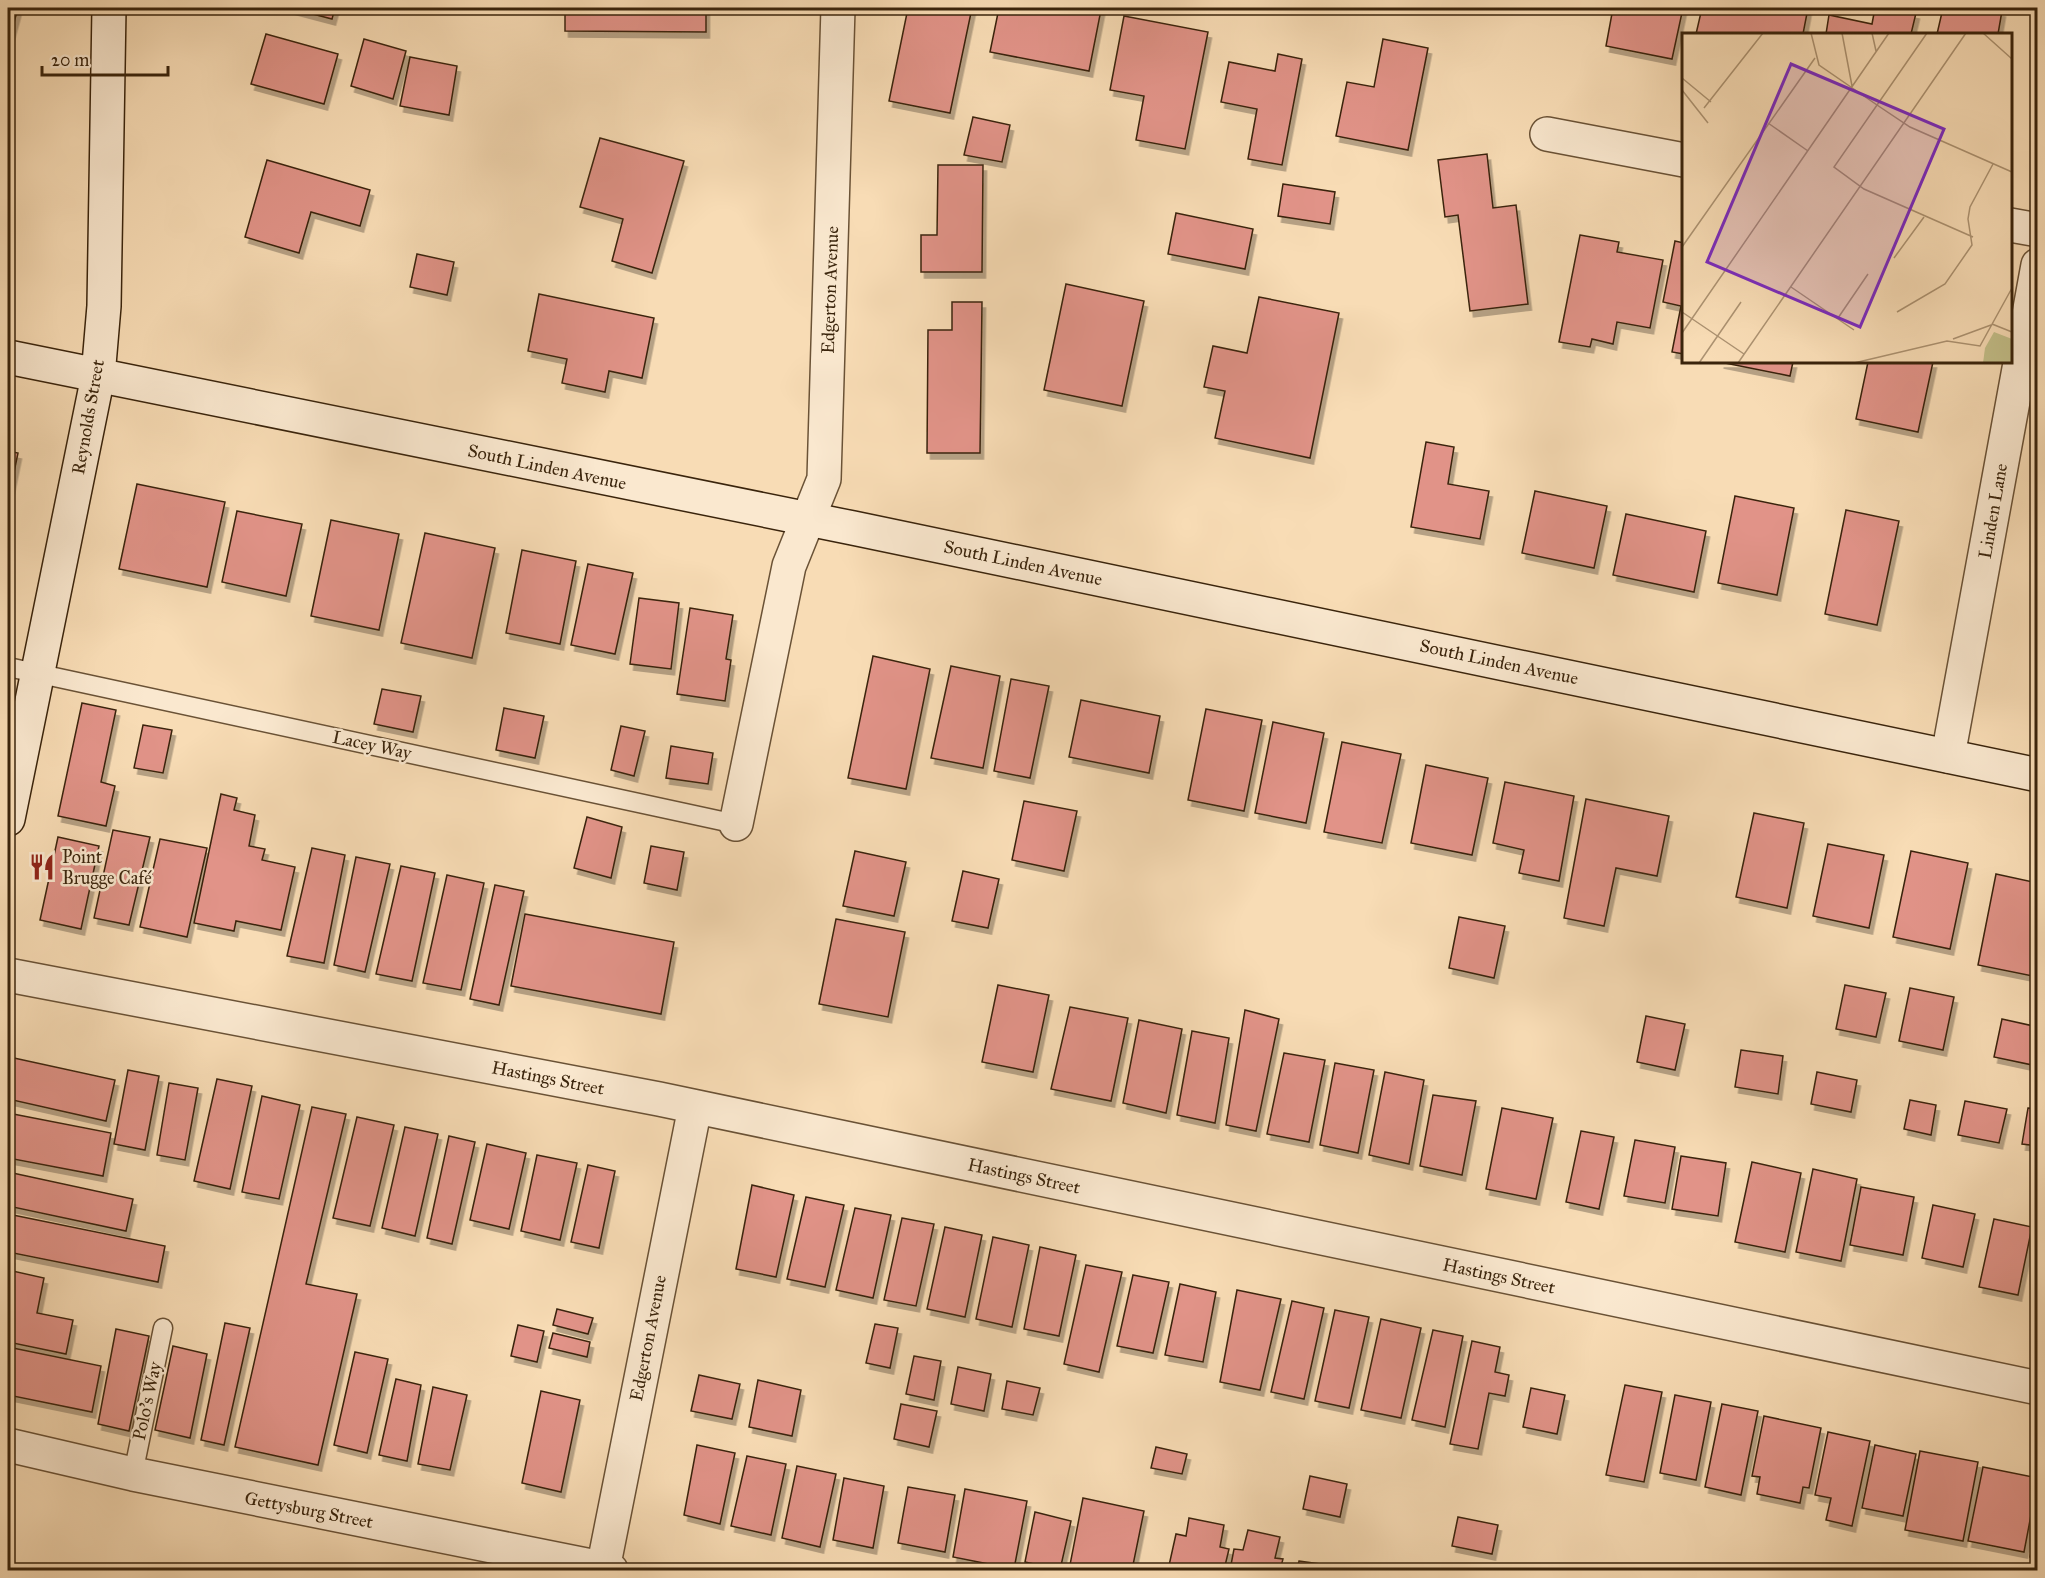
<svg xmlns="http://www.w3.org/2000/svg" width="2045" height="1578" viewBox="0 0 2045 1578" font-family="'IM FELL Great Primer',serif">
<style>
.building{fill:#e19388;stroke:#3a240c;stroke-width:1.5;filter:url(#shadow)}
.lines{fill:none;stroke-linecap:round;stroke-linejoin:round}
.lane-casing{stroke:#6a5236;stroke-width:21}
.street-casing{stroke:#6a5236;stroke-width:36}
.secondary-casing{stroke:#3a240c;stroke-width:36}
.lane{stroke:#fae8cf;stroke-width:18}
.street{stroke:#fae8cf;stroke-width:33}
.secondary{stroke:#fae8cf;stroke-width:33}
.labels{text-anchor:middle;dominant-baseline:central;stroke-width:5;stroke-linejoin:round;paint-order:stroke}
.street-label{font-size:18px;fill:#3a240c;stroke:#fae8cf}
.poi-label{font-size:18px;fill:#3a240c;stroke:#fae8cf;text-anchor:start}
.inset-road{fill:none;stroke:#ac9271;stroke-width:1.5}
.view{fill:#7b2cbf;fill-opacity:0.15;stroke:#7b2cbf;stroke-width:3}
.inset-edge{fill:none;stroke:#3a240c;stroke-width:3}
</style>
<defs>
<filter id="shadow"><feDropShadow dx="3.5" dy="6" stdDeviation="0" flood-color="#0004"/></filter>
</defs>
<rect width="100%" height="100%" fill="#f8dcb5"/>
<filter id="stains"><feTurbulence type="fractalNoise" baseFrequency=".00333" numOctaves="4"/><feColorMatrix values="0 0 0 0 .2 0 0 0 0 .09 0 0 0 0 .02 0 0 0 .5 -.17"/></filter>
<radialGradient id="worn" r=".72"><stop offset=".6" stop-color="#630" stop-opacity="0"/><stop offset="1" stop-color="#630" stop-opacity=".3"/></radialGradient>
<!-- building -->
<path class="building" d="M8 8H18L10 37H8Z
M290 8H335L332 19Z
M565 8H706V32L565 31Z
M908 8H972L950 113 889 101Z
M999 8H1087L1101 10 1089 71 990 52Z
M1613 8H1683L1672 59 1606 46Z
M1702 8H1808L1803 34H1696Z
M1875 8H1889L1916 13 1911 34H1826L1829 15 1872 24Z
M1943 8H1985L2002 11 1998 34H1937Z
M1124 16 1208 32 1185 149 1136 140 1144 96 1110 90Z
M266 34 338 54 324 104 251 84Z
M364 39 406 51 393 99 351 86Z
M1383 39 1428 48 1408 150 1336 136 1347 82 1374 87Z
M1278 54 1302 59 1282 165 1248 159 1257 109 1221 102 1229 62 1275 71Z
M410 57 457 66 449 115 400 106Z
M973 117 1010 125 1002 162 964 155Z
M600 138 684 161 652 273 612 261 623 219 580 207Z
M1487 154 1493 208 1516 205 1528 304 1470 311 1458 215 1445 217 1438 160Z
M267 160 370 190 360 226 311 212 299 253 245 237Z
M938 165H983L982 272H921V235H937Z
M1283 184 1335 192 1330 224 1278 216Z
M1176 213 1253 229 1245 269 1168 254Z
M1580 235 1619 242 1617 252 1663 260 1650 328 1617 322 1613 344 1592 339 1590 347 1559 342Z
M1675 241 1684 243V354L1672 352 1681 306 1663 302Z
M417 254 454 262 447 295 410 287Z
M1066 284 1144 301 1122 406 1044 390Z
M539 294 654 318 642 378 609 371 605 392 562 383 567 359 528 351Z
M1259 297 1339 313 1310 458 1215 438 1225 391 1204 387 1213 346 1247 353Z
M952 302H982L980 453H927L928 330H952Z
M1720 362H1793L1790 376Z
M1868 362H1933L1918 432 1856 419Z
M1426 442 1454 447 1448 484 1489 491 1480 539 1411 527Z
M8 451 18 453 8 501Z
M137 484 225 502 207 587 119 569Z
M1535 491 1607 506 1594 568 1522 553Z
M1735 496 1794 508 1777 595 1718 583Z
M1846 510 1899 521 1877 625 1825 614Z
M237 511 302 524 286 596 222 582Z
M1626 514 1706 531 1694 592 1613 575Z
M331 520 399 534 379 630 311 616Z
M425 533 495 548 472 658 401 643Z
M522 550 576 561 560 644 506 633Z
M588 564 633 573 615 654 571 645Z
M639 598 679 603 671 669 630 664Z
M690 608 733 615 726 659 731 660 725 701 677 694Z
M873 656 930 669 906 789 848 778Z
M951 666 1000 676 983 768 931 758Z
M1011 679 1049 686 1030 778 994 771Z
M382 689 421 696 413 732 374 724Z
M1081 700 1160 716 1149 773 1069 757Z
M82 703 116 710 101 782 115 786 106 826 58 816Z
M504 708 544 716 535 758 496 750Z
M1206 709 1262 720 1244 811 1188 800Z
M1273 722 1324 733 1306 823 1255 813Z
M143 725 172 730 163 773 134 768Z
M621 726 645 731 634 776 611 770Z
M1342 742 1401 754 1382 843 1324 832Z
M671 746 713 753 708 784 666 778Z
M1426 765 1488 778 1472 855 1411 843Z
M1505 782 1574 796 1559 881 1519 873 1524 850 1493 843Z
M221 794 237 798 234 810 255 815 249 846 265 849 262 860 295 867 281 930 236 921 234 931 194 923Z
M1586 799 1669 816 1657 876 1616 868 1604 926 1564 918Z
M1024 801 1077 811 1064 871 1012 860Z
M1754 813 1804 823 1787 908 1736 897Z
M587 817 622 827 611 878 574 868Z
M113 830 150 837 129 925 94 918Z
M58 837 99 846 81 929 40 920Z
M160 839 207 848 187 937 140 927Z
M1828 844 1884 855 1869 928 1813 916Z
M651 846 684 852 677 890 644 883Z
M312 848 345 855 324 963 287 956Z
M855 851 906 862 894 916 843 906Z
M1911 851 1968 863 1950 949 1893 937Z
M356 857 390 864 365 972 334 965Z
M401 866 435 873 412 981 376 974Z
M963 871 999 879 988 928 952 921Z
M1996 874 2038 883V977L1978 965Z
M447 875 484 883 461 990 423 983Z
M495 885 524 891 499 1005 470 999Z
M525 914 674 942 661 1014 511 986Z
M1459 917 1505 926 1494 978 1449 968Z
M836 919 905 932 888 1017 819 1004Z
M998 985 1049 995 1033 1072 982 1062Z
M1845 985 1886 993 1876 1037 1836 1029Z
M1910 988 1954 997 1943 1050 1899 1041Z
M1070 1007 1128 1018 1111 1101 1051 1089Z
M1245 1010 1279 1019 1256 1131 1226 1125Z
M1646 1016 1685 1024 1675 1070 1637 1062Z
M2002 1019 2038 1027 2037 1066 1994 1057Z
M1139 1020 1182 1029 1166 1113 1123 1103Z
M1192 1031 1229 1038 1215 1123 1177 1115Z
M1741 1050 1783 1056 1778 1094 1735 1087Z
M1284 1053 1325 1060 1309 1142 1267 1134Z
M14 1058 115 1080 106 1121 8 1099V1088Z
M1335 1063 1374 1070 1358 1153 1320 1145Z
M128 1070 159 1076 145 1150 114 1144Z
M1385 1072 1424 1080 1409 1164 1369 1155Z
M1817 1072 1857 1080 1851 1112 1811 1104Z
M217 1079 252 1086 230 1189 194 1181Z
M169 1083 198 1088 185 1160 157 1155Z
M1433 1095 1476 1101 1462 1175 1420 1166Z
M262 1096 300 1105 279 1199 242 1192Z
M1910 1100 1936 1105 1931 1135 1904 1129Z
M1965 1101 2007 1109 1999 1143 1958 1135Z
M312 1107 346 1114 306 1284 357 1294 318 1465 235 1447Z
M1502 1108 1553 1118 1536 1199 1486 1189Z
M2028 1108 2038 1109V1146L2022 1144Z
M8 1113 111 1133 103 1176 8 1158Z
M357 1117 394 1125 370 1226 333 1218Z
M405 1127 438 1134 415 1236 382 1228Z
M1581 1131 1614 1137 1599 1209 1566 1202Z
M449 1136 475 1142 452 1244 427 1238Z
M1635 1140 1675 1147 1665 1203 1624 1196Z
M487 1144 526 1153 509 1229 470 1220Z
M537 1155 577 1163 560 1240 521 1231Z
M1681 1156 1726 1163 1718 1216 1672 1209Z
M1752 1162 1801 1173 1785 1252 1735 1242Z
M588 1165 615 1171 599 1248 571 1242Z
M1813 1169 1857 1179 1841 1261 1796 1252Z
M8 1172 133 1199 126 1231 8 1206Z
M752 1185 794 1195 776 1277 736 1269Z
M1861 1187 1914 1197 1903 1255 1850 1245Z
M806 1197 844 1205 825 1287 787 1279Z
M1933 1205 1975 1214 1963 1267 1922 1258Z
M855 1208 891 1215 873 1298 836 1290Z
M8 1214 165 1246 158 1282 8 1252Z
M902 1218 934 1224 916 1306 884 1300Z
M1994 1219 2032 1227 2018 1295 1979 1287Z
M945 1227 982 1235 965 1317 927 1309Z
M993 1237 1029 1245 1012 1327 976 1319Z
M1040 1247 1076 1255 1059 1336 1024 1329Z
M8 1258H11L8 1270 44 1278 37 1313 73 1320 66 1354 8 1342Z
M1086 1265 1122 1272 1099 1372 1064 1364Z
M2038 1270V1297L2032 1296Z
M1133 1275 1169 1282 1153 1353 1117 1346Z
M1180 1284 1216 1292 1203 1362 1165 1355Z
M1237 1290 1281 1299 1260 1390 1220 1382Z
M1292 1301 1324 1308 1304 1399 1271 1392Z
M557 1309 593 1318 588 1334 553 1325Z
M1335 1310 1369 1317 1349 1408 1315 1401Z
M1381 1319 1421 1328 1401 1418 1361 1410Z
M225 1323 250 1328 224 1445 201 1440Z
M875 1324 898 1328 890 1368 866 1363Z
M518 1325 544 1331 537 1362 511 1356Z
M116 1329 149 1336 129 1431 98 1424Z
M1433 1330 1463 1336 1445 1427 1412 1420Z
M553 1333 590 1342 587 1357 549 1348Z
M1472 1341 1500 1347 1495 1372 1509 1375 1505 1396 1489 1393 1478 1449 1450 1444Z
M173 1346 207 1354 190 1438 155 1430Z
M8 1347 101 1366 92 1412 8 1395Z
M355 1352 388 1359 367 1453 334 1445Z
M914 1356 941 1361 934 1400 906 1394Z
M958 1367 991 1374 984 1411 951 1404Z
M699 1375 740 1384 732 1419 691 1411Z
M396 1379 421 1385 407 1461 379 1455Z
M758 1380 801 1390 792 1436 749 1427Z
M1007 1381 1040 1388 1033 1415 1002 1409Z
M1625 1385 1662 1392 1644 1482 1606 1475Z
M433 1387 467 1395 450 1470 418 1464Z
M1531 1388 1565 1395 1557 1434 1523 1427Z
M541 1391 580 1400 561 1492 522 1483Z
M1675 1395 1711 1402 1696 1480 1660 1473Z
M901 1404 937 1411 929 1447 894 1439Z
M1722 1404 1758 1411 1741 1495 1705 1487Z
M1764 1416 1821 1428 1809 1488 1803 1487 1800 1503 1757 1494 1760 1477 1752 1476Z
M1828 1432 1870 1441 1852 1526 1826 1520 1831 1498 1815 1495Z
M697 1445 735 1453 720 1524 684 1515Z
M1875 1445 1916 1454 1903 1516 1862 1508Z
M1156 1447 1187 1454 1182 1474 1151 1468Z
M1920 1451 1978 1462 1963 1541 1905 1530Z
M747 1456 786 1464 771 1535 731 1526Z
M797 1466 836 1474 820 1547 782 1538Z
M1983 1467 2038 1478 2024 1552 1968 1541Z
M1310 1476 1347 1484 1340 1517 1303 1509Z
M844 1478 884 1486 873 1548 833 1540Z
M908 1487 955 1495 945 1552 898 1543Z
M965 1489 1027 1501 1014 1569 953 1557Z
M1083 1498 1144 1511 1132 1570H1069Z
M1035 1512 1071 1521 1060 1570 1025 1562Z
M1458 1517 1498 1525 1492 1554 1452 1546Z
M1189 1518 1224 1525 1220 1547 1229 1549 1224 1570H1168L1176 1534 1186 1536Z
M2038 1521V1559L2030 1557Z
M1248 1530 1280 1537 1275 1558 1283 1559 1280 1570H1230L1234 1549 1243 1550Z
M1299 1561 1327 1565 1326 1570H1297Z
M1332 1566 1355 1570H1331Z"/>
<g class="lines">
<!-- lane casing -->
<g class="lane-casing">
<path id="lane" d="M8 667 736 824
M133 1474 163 1328"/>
</g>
<!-- street casing -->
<g class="street-casing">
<path id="street" d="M1547 134 1684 160
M2010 225 2038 230
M1948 756 2038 265
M736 824 789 566 824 479 838 8
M8 975 659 1099 2038 1388
M8 1445 133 1474 611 1570
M603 1569 695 1107"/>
</g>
<!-- secondary casing -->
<g class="secondary-casing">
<path id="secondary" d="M8 357 853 528 2038 775
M8 819 98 376 104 306 109 8"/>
</g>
<!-- lane -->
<use href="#lane" class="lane"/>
<!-- street -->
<use href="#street" class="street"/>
<!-- secondary -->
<use href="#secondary" class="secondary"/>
</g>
<!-- icons -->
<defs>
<g id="restaurant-bare" transform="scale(2.07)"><path d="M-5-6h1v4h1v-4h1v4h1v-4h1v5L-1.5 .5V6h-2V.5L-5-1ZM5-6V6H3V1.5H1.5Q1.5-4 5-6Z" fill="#8f2418" stroke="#fae8cf" stroke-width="2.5" paint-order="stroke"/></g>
</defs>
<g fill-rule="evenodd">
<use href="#restaurant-bare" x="42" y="867"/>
</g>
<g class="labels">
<!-- street labels -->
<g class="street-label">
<text transform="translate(830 290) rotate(-88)">Edgerton Avenue</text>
<text transform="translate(88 417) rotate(-80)">Reynolds Street</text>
<text transform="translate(547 467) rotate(12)">South Linden Avenue</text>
<text transform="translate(1993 511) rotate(-80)">Linden Lane</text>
<text transform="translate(1023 563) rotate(12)">South Linden Avenue</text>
<text transform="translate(1499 662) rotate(12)">South Linden Avenue</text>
<text transform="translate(372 745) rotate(12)">Lacey Way</text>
<text transform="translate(548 1078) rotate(11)">Hastings Street</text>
<text transform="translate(1024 1176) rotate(12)">Hastings Street</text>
<text transform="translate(1499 1276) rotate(12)">Hastings Street</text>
<text transform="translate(648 1338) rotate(-79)">Edgerton Avenue</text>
<text transform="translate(147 1401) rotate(-78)">Polo’s Way</text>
<text transform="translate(309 1510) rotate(11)">Gettysburg Street</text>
</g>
<!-- poi labels -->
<g class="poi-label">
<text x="62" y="857">Point<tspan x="62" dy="21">Brugge Café</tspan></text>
</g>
</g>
<!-- overview -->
<g transform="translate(1682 33)">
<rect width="330" height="330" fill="#f8dcb5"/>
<path d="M312 299 330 306V330H301L303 315Z" fill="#c3bf89"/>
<path class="inset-road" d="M129 0 137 32 195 72 228 94 330 139M160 0 170 53M190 0 194 18M245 0 152 134 182 156 291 204M301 0 330 26M0 45 29 69M0 57 26 90M22 75 81 0M86 90 126 118M0 214 133 25M212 225 242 184M109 254 172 297M0 279 62 321M215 279 263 251 290 212 286 186 288 174 311 131M156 285 186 241M310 291 330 299M0 300 207 0M271 306 309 292M17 330 59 269M56 330 284 0M172 330 265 308 298 313 330 255"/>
<path class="view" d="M109 31 262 96 178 294 25 229Z"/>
<rect width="330" height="330" class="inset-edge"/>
</g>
<!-- margin -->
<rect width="2045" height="1578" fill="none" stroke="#f8dcb5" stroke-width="30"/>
<rect x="9" y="9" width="2027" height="1560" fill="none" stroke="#3a240c" stroke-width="3"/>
<rect x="15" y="15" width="2015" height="1548" fill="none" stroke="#3a240c" stroke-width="1.5"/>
<!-- scale -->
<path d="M42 66v9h126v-9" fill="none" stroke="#3a240c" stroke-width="3"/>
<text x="51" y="66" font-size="18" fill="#3a240c" stroke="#fae8cf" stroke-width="4.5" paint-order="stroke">20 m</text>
<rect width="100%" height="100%" filter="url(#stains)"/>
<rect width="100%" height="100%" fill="url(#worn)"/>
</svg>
